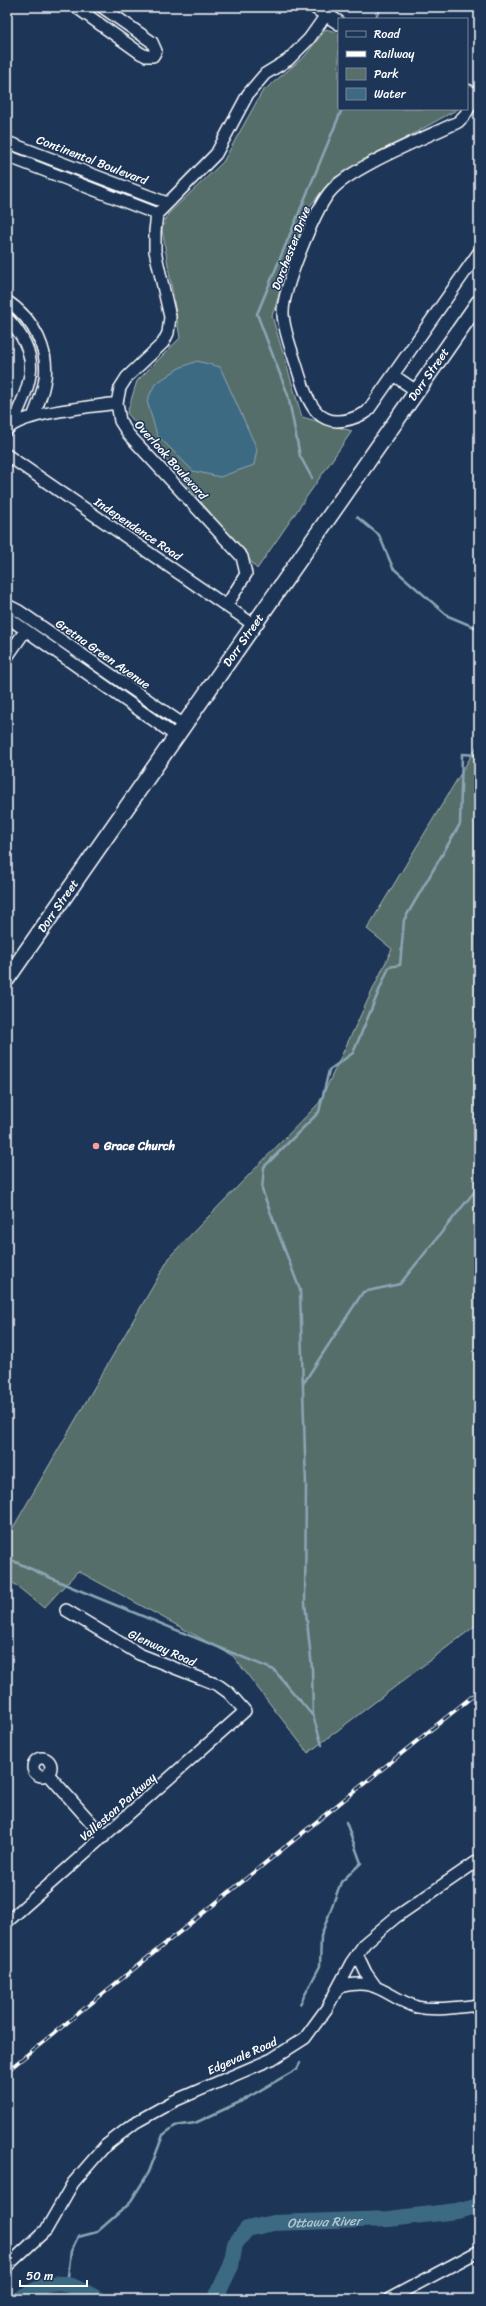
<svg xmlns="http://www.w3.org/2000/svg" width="486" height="2306" viewBox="0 0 486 2306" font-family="Sriracha,sans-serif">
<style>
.green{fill:#576e6a;stroke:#abb6b4}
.water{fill:#3e6a83;stroke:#8ba6b5}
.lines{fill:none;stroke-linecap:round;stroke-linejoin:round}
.stream{stroke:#8ba6b5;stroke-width:2.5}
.river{stroke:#3e6a83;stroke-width:16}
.minor-casing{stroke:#fff;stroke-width:14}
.tertiary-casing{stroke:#fff;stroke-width:16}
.secondary-casing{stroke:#fff;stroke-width:18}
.minor{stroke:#1d3557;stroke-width:11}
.tertiary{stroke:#1d3557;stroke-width:13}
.secondary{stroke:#1d3557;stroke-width:15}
.rail-casing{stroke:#fff;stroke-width:4}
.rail{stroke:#1d3557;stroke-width:2.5;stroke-dasharray:8;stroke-linecap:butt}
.poi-dot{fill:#ff9aa2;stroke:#1d3557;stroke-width:1.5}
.labels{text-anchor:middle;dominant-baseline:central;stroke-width:3;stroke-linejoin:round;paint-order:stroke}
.street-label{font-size:12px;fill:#fff;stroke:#1d3557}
.poi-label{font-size:12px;font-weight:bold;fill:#fff;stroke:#1d3557;text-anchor:start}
.water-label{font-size:13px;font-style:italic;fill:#b2c3cd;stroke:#1d3557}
</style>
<rect width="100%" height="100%" fill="#1d3557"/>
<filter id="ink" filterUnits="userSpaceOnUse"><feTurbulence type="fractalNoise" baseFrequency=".025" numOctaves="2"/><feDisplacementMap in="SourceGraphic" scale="8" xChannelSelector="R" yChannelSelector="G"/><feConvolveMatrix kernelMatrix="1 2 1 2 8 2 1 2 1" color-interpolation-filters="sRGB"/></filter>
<g filter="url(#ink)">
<!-- green -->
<path class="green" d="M326 29 339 33V109H458L332 179 309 207 272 316 302 417 352 431 257 569 127 413 137 381 180 338 162 229 168 214 223 162 262 92 305 56Z
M479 743V1623L308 1753 233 1656 78 1571 44 1608 7 1578V1538L171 1255 319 1103 392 949 367 929Z"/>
<!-- water -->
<path class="water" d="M197 361 220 367 257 449 254 465 220 477 193 471 157 435 147 401 155 384 179 368Z"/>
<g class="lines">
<!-- stream -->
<path class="stream" d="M375 19 381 7
M312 478 300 456 288 395 257 314 342 109
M357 517 379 535 393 568 448 616 479 629
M303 1384 363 1292 400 1284 479 1186
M7 1555 9 1559 69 1586 274 1670 313 1716 322 1745
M313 1716 312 1668 305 1603 306 1486 300 1290 262 1190 264 1167 319 1112 329 1070 353 1053 389 967 400 965 404 920 460 824 462 754 479 755
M300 2004 320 1966 321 1936 341 1882 361 1863 346 1822
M67 2285 71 2251 78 2237 97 2232 129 2204 149 2172 163 2135 175 2126 195 2123 240 2102 297 2069 300 2063"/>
<!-- river -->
<g class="river">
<path d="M19 2299C54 2278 62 2279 98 2299"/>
<path id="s1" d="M215 2299 231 2266 235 2244 247 2229 273 2223 389 2219 457 2211 479 2205"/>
</g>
<!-- minor casing -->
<g class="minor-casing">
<path id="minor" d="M76 7 140 53 146 56H153L156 51 152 42 102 7
M476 96 465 115 458 122C427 137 348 168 329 193 314 212 282 291 283 314 284 331 291 348 296 364 308 404 318 438 367 412L479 252
M7 142 167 203
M7 156 157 214
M7 301C34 319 51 352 44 384 42 395 37 407 33 417
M7 318C43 356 32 381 12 424
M393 375 418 392
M7 430C21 412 93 407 117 403
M7 455 254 625
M7 605 19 611 184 725
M227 605 246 574 242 557 129 435 120 421 117 403 120 388 127 377 163 343 168 333 170 317 155 251V231L157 214 216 154 248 94 265 74 288 60 309 39 326 15
M7 617 176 736
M7 657 25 631
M33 1767a9 9 0 1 1 18 0a9 9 0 1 1-18 0Z
M48 1774 104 1837
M7 1922 245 1711 229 1693 218 1685 139 1654 66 1610
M357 1954 366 1973 376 1987
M339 1987C379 1976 386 1998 417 2007 435 2011 462 2007 479 2005
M7 2266 46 2230 73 2183 105 2146 136 2122 174 2101 272 2059 305 2038 327 2008 351 1963 365 1943 396 1917 479 1860
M389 2299 479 2251"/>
</g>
<!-- tertiary casing -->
<g class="tertiary-casing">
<path id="tertiary" d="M315 7 339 23
M467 91 479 97"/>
</g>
<!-- secondary casing -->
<g class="secondary-casing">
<g id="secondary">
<path id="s2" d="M7 979 479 302"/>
</g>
</g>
<!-- minor -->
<use href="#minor" class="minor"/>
<!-- tertiary -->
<use href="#tertiary" class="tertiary"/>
<!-- secondary -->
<use href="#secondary" class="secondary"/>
<!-- rail casing -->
<g class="rail-casing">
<path id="rail" d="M7 2071 479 1691"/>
</g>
<!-- rail -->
<use href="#rail" class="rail"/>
</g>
</g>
<!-- markers -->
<circle class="poi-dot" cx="96" cy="1146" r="4"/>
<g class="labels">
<!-- street labels -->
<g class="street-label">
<text transform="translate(92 160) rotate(21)">Continental Boulevard</text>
<text transform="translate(291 248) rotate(-69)">Dorchester Drive</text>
<text stroke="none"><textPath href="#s2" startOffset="737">Dorr Street</textPath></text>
<text transform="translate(171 460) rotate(48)">Overlook Boulevard</text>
<text transform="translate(138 529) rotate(34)">Independence Road</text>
<text stroke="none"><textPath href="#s2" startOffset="413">Dorr Street</textPath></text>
<text transform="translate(103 654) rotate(35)">Gretna Green Avenue</text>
<text stroke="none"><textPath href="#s2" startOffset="89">Dorr Street</textPath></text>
<text transform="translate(162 1648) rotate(24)">Glenway Road</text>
<text transform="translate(118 1807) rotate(-41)">Valleston Parkway</text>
<text transform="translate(242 2056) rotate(-24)">Edgevale Road</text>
</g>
<!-- poi labels -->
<g class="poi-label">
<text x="104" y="1146">Grace Church</text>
</g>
<!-- water labels -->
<g class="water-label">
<text stroke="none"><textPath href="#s1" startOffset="156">Ottawa River</textPath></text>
</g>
</g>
<!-- margin -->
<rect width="486" height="2306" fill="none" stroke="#1d3557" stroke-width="24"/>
<rect x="12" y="12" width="462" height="2282" fill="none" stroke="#fff" stroke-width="1.5" filter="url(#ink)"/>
<!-- legend -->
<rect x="338" y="18" width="130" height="92" fill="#1d3557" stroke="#77869a"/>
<rect x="346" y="31" width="20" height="6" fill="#1d3557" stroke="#77869a"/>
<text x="374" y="38" font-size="12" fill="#ffffff">Road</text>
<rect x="346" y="51" width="20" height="6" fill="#ffffff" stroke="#77869a"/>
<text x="374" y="58" font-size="12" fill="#ffffff">Railway</text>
<rect x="346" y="68" width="20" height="12" fill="#576e6a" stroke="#77869a"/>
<text x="374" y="78" font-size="12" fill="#ffffff">Park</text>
<rect x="346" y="88" width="20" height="12" fill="#3e6a83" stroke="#77869a"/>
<text x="374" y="98" font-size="12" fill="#ffffff">Water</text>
<!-- scale -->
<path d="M20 2280v6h67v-6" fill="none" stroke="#ffffff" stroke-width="2"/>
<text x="26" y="2280" font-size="12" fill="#ffffff" stroke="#1d3557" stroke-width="3" paint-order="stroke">50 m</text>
</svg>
